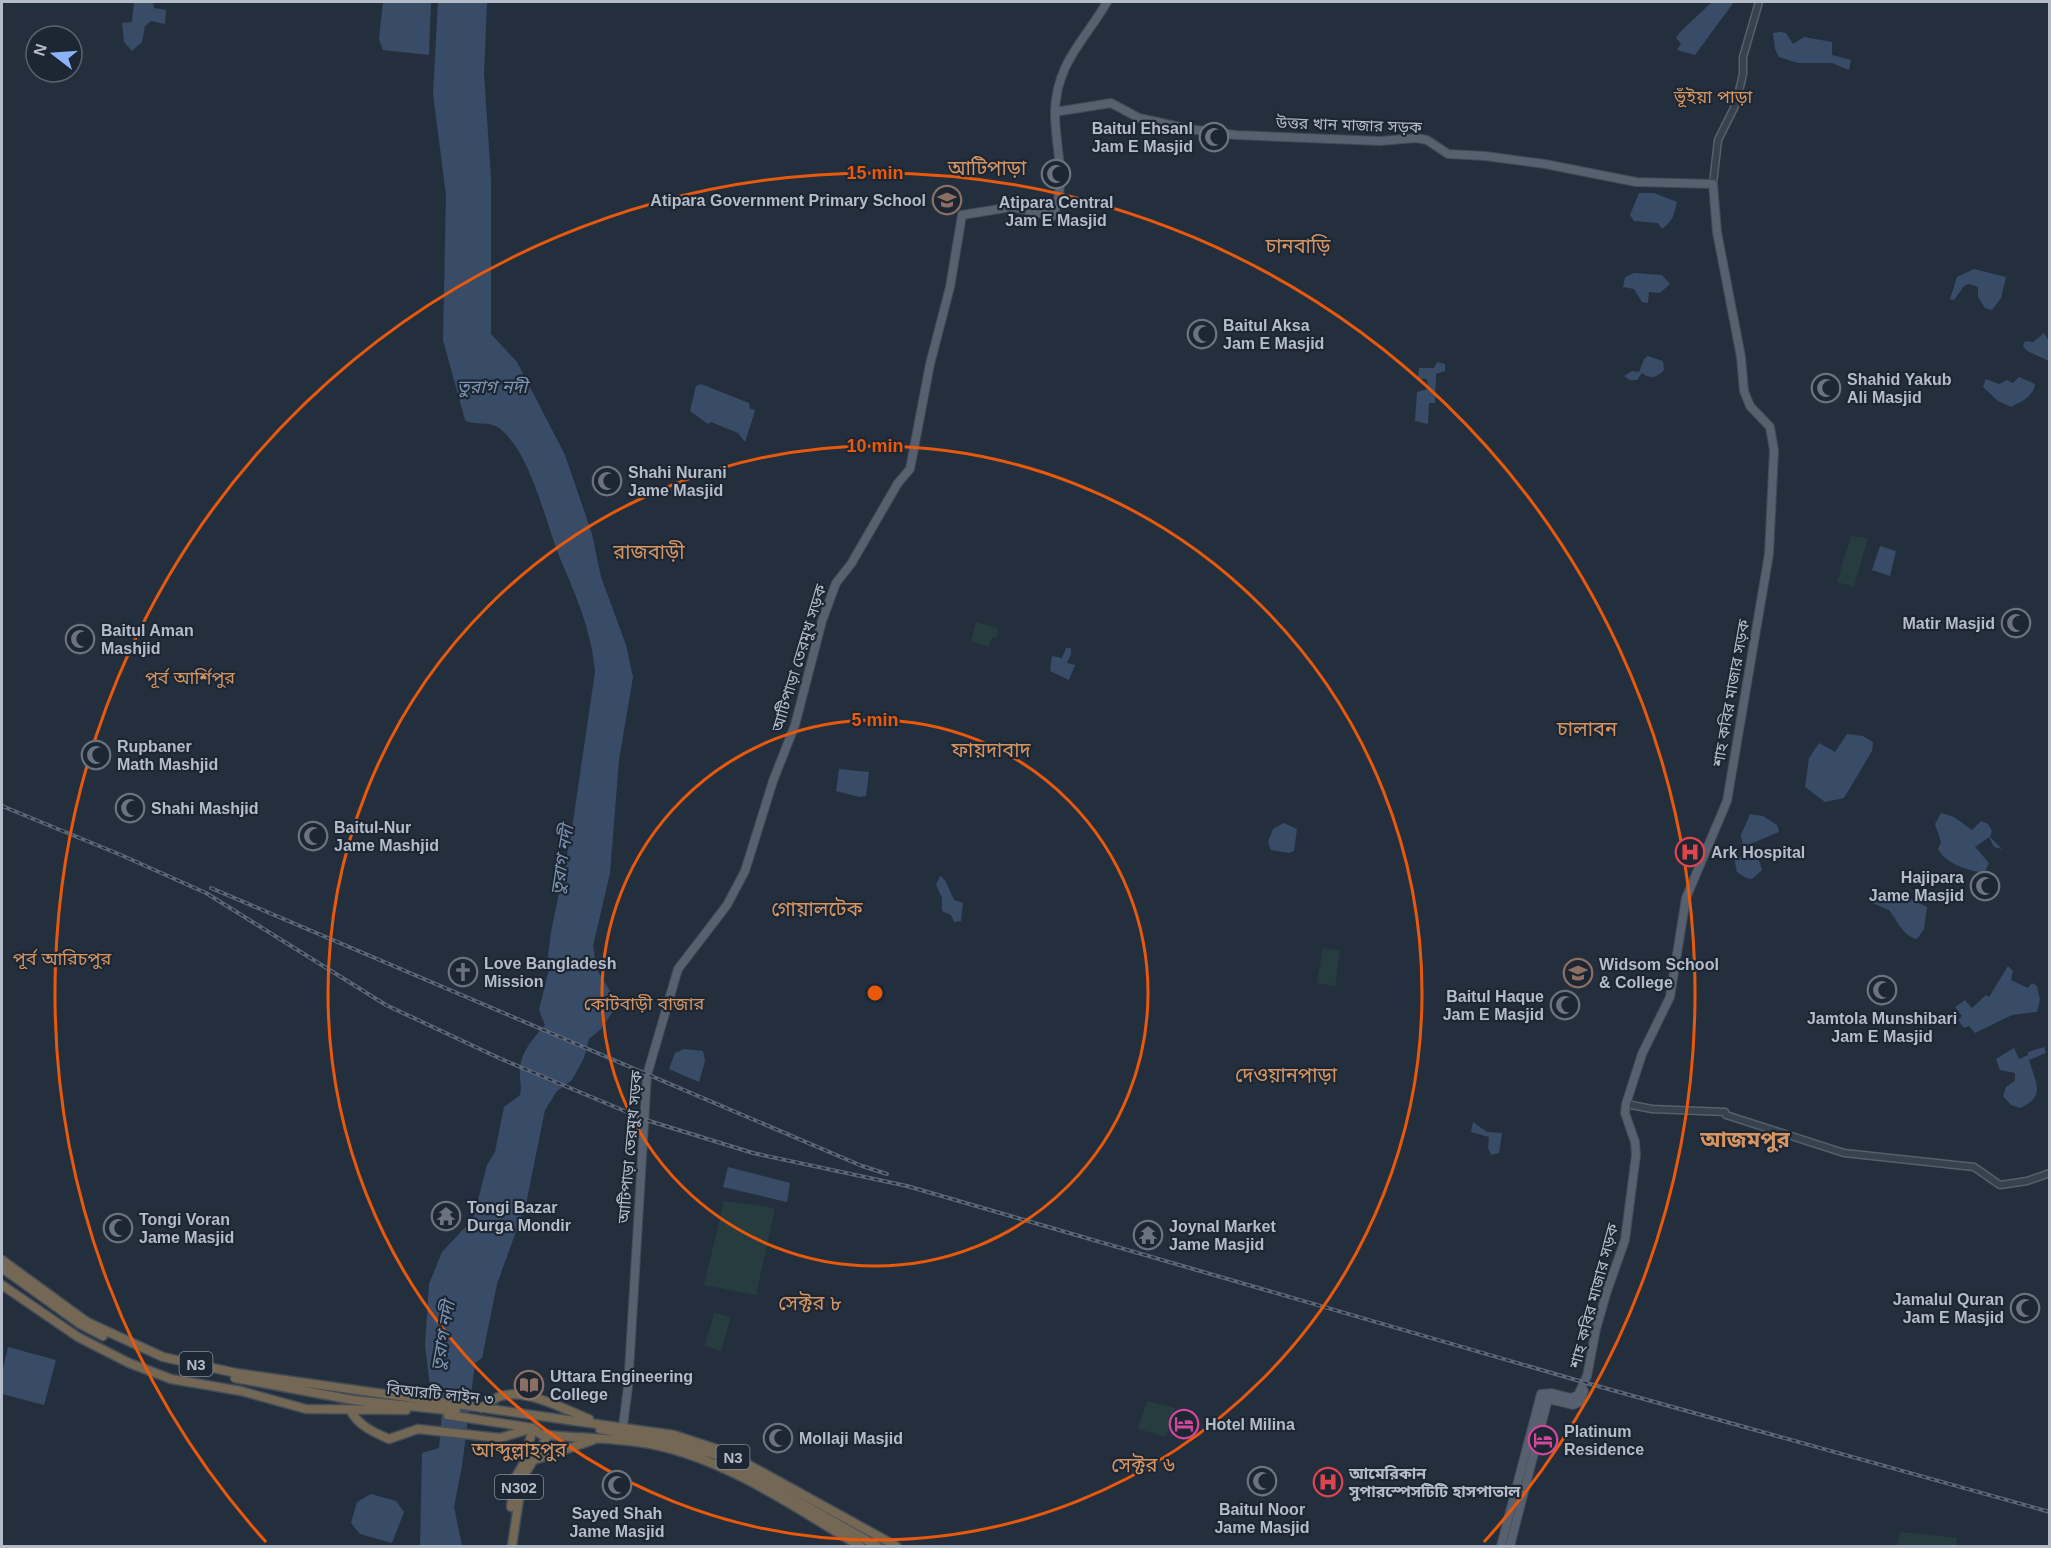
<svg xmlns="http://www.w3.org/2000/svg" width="2051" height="1548" viewBox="0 0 2051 1548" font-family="Arial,'Noto Sans Bengali',sans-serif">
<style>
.green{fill:#263c3f}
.water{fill:#394c67}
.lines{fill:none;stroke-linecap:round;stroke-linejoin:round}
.minor-casing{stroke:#565f6c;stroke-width:9}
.major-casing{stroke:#414a57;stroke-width:10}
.highway-casing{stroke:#434c59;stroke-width:11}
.minor{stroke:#38414e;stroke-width:6}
.major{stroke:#56606e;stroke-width:8}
.highway{stroke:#746855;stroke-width:8}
.rail-casing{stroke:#5a6575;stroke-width:4}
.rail{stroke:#1d2633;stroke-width:1.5;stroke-dasharray:4.5;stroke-linecap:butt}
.ring{fill:none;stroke:#e8590c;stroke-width:3}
.labels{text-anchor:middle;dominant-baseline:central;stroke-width:4.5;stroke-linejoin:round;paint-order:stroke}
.shield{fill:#1d2633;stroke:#878f9c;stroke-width:1.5}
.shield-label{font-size:15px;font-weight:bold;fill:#b4bcc9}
.street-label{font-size:16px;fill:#b4bcc9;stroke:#1d2633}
.poi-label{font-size:16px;font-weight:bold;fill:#b4bcc9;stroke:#1d2633;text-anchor:start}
.neighbourhood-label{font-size:18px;fill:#d59563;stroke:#1d2633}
.water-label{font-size:18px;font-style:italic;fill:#7c92b1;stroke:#1d2633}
.quarter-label{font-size:20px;fill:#d59563;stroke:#1d2633}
.district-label{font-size:22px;font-weight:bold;fill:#d59563;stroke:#1d2633}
.centre{fill:#e8590c;stroke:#1d2633;stroke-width:3}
.ring-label{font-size:18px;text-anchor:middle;font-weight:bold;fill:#e8590c;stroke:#1d2633;stroke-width:4.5;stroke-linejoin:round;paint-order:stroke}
</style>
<rect width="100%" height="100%" fill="#242f3e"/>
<!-- green -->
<path class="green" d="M1851 536 1868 538 1854 587 1837 582Z
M976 622 997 628V638L992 637 989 647 971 641Z
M1323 948 1340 951 1335 986 1317 983Z
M724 1201 775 1208 756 1295 704 1285Z
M714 1313 731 1317 721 1351 705 1346Z
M1147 1401 1175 1408 1166 1437 1138 1429Z
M1901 1532 1957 1538 1956 1546H1897Z"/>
<!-- water -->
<path class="water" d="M134 2H153L154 8 166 10 165 24 151 21 145 26 142 42 132 51 124 42 122 23 132 22Z
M383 2H431L429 55 383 50 379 39Z
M438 2H487L484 73 491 179V334L517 362 565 455 592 534 601 577 626 645 633 677 619 760 610 873 593 946 597 970 614 997V1010L601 1029 589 1039 584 1058 572 1080 557 1091 545 1110 526 1204 497 1284 482 1358 475 1363 462 1466 454 1507 462 1546H420L422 1453 439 1448 443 1400 431 1395 425 1345 429 1284 442 1252 473 1219 487 1165 495 1152 504 1107 520 1095C522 1087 520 1083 520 1076 518 1055 532 1040 545 1025L539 1010 549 969 547 964 551 932 571 835 595 672C592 634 577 597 562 563 546 526 532 453 499 428 488 420 476 427 465 420L443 340 446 195 433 94Z
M1712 2H1734L1695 55 1677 50 1681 43 1676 38 1680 32Z
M1780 32 1786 33 1793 44 1804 37 1832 42V55L1851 60 1849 70 1832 63H1798L1779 57 1775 49 1773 33Z
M1639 193H1654L1677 202C1674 215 1673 221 1662 229L1658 223 1634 221 1630 215Z
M1974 269 2006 277 2001 298 1992 310 1985 308 1978 297V287L1969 284 1964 286 1954 300 1950 299 1957 277Z
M1634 273 1662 275 1670 284 1660 293 1649 292 1648 303 1642 302 1634 289 1623 287 1625 277Z
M2044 333 2049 341V361L2027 351 2023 346 2025 341 2033 342Z
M1648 356 1663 361 1664 370C1658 377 1650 380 1642 373L1637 380H1630L1624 376 1632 371 1639 372 1644 359Z
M1437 362 1445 364V371L1436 374 1435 403H1429L1428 424 1415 421 1417 392 1428 389 1427 379H1418L1419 368H1434Z
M2019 377 2035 384C2034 396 2021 402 2011 407L1998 401 1983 387 1986 379 1999 384 2007 380 2013 383Z
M701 384 749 403 750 409 755 410 754 414 745 442 738 433 711 422 708 424 690 411 696 386Z
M1880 546 1896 551 1890 576 1872 570Z
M1066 648H1071V654L1067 663 1075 665 1069 680 1050 671 1052 656 1062 658Z
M1847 734 1863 736 1873 742 1872 751 1844 798 1825 802 1805 787 1809 758 1819 743 1835 752Z
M839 769 869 772 866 796 859 797 836 791Z
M1941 813 1954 817 1972 830 1981 821 1988 824 1992 831 1990 837 2002 849 1994 847 1989 837 1975 847 1989 863 1984 873C1968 870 1947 865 1938 849L1941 842 1935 824Z
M1750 814 1763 816 1777 825 1779 832 1743 847 1741 835Z
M1284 823 1297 829 1294 851 1289 853 1271 850 1268 842 1273 829Z
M1749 855 1758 857 1762 870 1752 879 1746 878 1737 872 1734 858Z
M940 876 945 880 954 900 963 903 961 921 954 922 951 915 942 911V898L936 885Z
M1884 890 1893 891 1927 907 1924 929 1917 939C1904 937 1896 919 1889 910L1870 902 1868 896Z
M2008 966 2013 971 2011 980 2028 988 2032 983 2037 986 2040 1000 2037 1012 2012 1015 1975 1033 1969 1026 1964 1028 1958 1020 1962 1016 1955 1007 1965 1000 1972 1008 1986 995 1989 997Z
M2044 1047 2046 1053 2029 1060C2035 1081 2047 1097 2020 1108L2011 1105 2003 1096 2006 1087 2015 1081V1073L2000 1070 1996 1059 2014 1048 2019 1059 2028 1055V1052Z
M684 1049 703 1051 705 1061 699 1082 669 1069 675 1053Z
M1473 1122 1487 1132 1502 1133 1499 1153 1491 1155 1488 1148 1489 1137 1471 1132Z
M728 1167 790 1183 787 1202 723 1187Z
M8 1347 56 1360 44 1405 2 1394V1373Z
M371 1494 396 1501 404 1512 392 1543 360 1534 351 1523 357 1502Z"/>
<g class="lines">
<!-- minor casing -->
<g class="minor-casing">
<path id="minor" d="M1713 184 1718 140 1736 104 1743 74V57L1759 2
M1626 1104 1652 1109 1725 1112 1726 1115 1844 1153 1974 1167 2000 1185 2027 1181 2050 1173"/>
</g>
<!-- major casing -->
<g class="major-casing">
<path id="major" d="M1055 112 1111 103 1139 118 1189 129 1236 135 1380 141 1416 138 1427 140 1448 154 1485 156 1545 164 1636 182 1713 184 1717 232 1741 357 1744 391 1750 406 1770 427 1774 450 1769 554 1727 801 1686 898 1670 997 1642 1054 1626 1104 1625 1113 1635 1142 1636 1155 1625 1240 1607 1291 1596 1329 1587 1376 1578 1395 1571 1398 1552 1393 1541 1394 1501 1546
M623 1426 628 1387 647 1075 678 969 727 905 745 871 773 781 795 725 822 621 836 583 851 564 898 483 910 469 930 364 950 287 962 215 1012 207 1053 216C1068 178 1055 150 1055 112 1056 63 1085 40 1107 2
M1510 1546 1548 1399 1573 1405 1580 1402 1584 1391"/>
</g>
<!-- highway casing -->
<g class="highway-casing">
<path id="highway" d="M2 1260 87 1322 163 1357 236 1373 674 1435 717 1449 740 1460 896 1546
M2 1268 80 1324 103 1336
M2 1285 78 1337 129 1363 171 1379 241 1391 306 1409 406 1410
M235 1378 353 1400 456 1411
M481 1408C488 1405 494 1398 501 1396 526 1388 566 1410 589 1419
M350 1410C359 1426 373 1432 389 1439L418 1429 500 1438 533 1428 524 1462
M448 1415 533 1428 540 1434C578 1439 617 1437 655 1445 730 1461 795 1508 860 1546
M600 1429 671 1442 716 1455 877 1546
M534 1460 593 1440
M511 1507 515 1478 524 1463
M512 1546 522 1479 548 1435"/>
</g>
<!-- minor -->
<use href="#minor" class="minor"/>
<!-- major -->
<use href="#major" class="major"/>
<!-- highway -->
<use href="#highway" class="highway"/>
<!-- rail casing -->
<g class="rail-casing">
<path id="rail" d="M2 806 121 855 206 893 386 1005 499 1058 646 1120 753 1153 907 1186 1583 1382 2050 1512
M211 888 862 1166 887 1174"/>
</g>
<!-- rail -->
<use href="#rail" class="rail"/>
</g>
<!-- distance rings -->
<g class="ring">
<circle cx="875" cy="993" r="273"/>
<circle cx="875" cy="993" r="547"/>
<path d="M266 1542A820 820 0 1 1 1484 1542"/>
</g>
<!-- icons -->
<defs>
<g id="mosque-ring" transform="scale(1.5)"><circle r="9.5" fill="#1d2633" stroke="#6b7280" stroke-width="1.5"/><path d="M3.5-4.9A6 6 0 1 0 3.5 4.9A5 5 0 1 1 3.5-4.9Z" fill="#6b7280"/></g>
<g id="school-ring" transform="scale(1.5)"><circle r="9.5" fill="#1d2633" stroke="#8d6e63" stroke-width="1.5"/><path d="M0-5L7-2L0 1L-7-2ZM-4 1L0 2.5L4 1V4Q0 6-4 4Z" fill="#8d6e63"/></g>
<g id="hospital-ring" transform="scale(1.5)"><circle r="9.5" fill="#1d2633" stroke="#e0444e" stroke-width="1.5"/><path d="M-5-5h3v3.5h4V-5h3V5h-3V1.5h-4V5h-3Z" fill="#e0444e"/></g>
<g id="church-ring" transform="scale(1.5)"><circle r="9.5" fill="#1d2633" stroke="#6b7280" stroke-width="1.5"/><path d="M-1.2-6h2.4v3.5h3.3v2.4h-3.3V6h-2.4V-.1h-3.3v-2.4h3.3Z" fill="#6b7280"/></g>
<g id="university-ring" transform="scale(1.5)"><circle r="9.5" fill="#1d2633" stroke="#8d6e63" stroke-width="1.5"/><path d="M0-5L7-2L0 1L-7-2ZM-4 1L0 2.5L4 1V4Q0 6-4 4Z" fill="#8d6e63"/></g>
<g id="temple-ring" transform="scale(1.5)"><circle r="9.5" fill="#1d2633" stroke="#6b7280" stroke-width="1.5"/><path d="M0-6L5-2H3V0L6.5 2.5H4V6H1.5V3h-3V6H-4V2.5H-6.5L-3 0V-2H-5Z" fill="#6b7280"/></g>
<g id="library-ring" transform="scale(1.5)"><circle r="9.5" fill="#1d2633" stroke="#8d6e63" stroke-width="1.5"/><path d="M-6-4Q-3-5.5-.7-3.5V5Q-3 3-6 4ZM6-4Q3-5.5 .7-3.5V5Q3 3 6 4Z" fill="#8d6e63"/></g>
<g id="hotel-ring" transform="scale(1.5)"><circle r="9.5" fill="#1d2633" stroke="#d1479c" stroke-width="1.5"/><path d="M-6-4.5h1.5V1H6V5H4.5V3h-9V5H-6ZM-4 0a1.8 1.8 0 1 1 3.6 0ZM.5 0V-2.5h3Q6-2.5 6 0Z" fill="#d1479c"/></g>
</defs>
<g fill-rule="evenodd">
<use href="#mosque-ring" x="1214" y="137"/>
<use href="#mosque-ring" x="1056" y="174"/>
<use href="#school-ring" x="947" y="200"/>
<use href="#mosque-ring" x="1202" y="334"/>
<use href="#mosque-ring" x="1826" y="388"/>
<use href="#mosque-ring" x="607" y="481"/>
<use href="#mosque-ring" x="2016" y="623"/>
<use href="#mosque-ring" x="80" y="639"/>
<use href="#mosque-ring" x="96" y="755"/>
<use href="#mosque-ring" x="130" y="808"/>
<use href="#mosque-ring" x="313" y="836"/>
<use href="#hospital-ring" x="1690" y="852"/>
<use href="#mosque-ring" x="1985" y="886"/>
<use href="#church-ring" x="463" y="972"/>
<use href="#university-ring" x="1578" y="973"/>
<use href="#mosque-ring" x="1882" y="990"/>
<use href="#mosque-ring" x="1565" y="1005"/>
<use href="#temple-ring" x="446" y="1216"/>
<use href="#mosque-ring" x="118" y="1228"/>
<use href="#temple-ring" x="1148" y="1235"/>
<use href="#mosque-ring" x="2025" y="1308"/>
<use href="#library-ring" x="529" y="1385"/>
<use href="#hotel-ring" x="1184" y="1424"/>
<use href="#mosque-ring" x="778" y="1438"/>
<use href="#hotel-ring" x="1543" y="1440"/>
<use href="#mosque-ring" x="1262" y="1481"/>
<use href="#hospital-ring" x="1328" y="1482"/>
<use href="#mosque-ring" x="617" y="1485"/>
</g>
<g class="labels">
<!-- shield labels -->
<g class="shield">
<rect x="179.5" y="1352" width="33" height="24" rx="4.5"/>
<rect x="716.5" y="1445" width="33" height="24" rx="4.5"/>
<rect x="495" y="1475" width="48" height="24" rx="4.5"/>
</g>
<g class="shield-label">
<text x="196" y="1364">N3</text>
<text x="733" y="1457">N3</text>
<text x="519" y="1487">N302</text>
</g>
<!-- street labels -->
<g class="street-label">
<text transform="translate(1349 125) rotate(2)">উত্তর খান মাজার সড়ক</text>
<text transform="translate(799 658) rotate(-73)">আটিপাড়া তেরমুখ সড়ক</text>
<text transform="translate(1731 693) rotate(-80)">শাহ কবির মাজার সড়ক</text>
<text transform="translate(630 1147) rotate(-85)">আটিপাড়া তেরমুখ সড়ক</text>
<text transform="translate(1594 1296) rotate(-75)">শাহ কবির মাজার সড়ক</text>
<text transform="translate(440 1394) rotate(6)">বিআরটি লাইন ৩</text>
</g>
<!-- poi labels -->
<g class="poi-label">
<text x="1193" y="128" text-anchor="end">Baitul Ehsanl<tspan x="1193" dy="18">Jam E Masjid</tspan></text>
<text x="926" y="200" text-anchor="end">Atipara Government Primary School</text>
<text x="1056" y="202" text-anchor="middle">Atipara Central<tspan x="1056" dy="18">Jam E Masjid</tspan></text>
<text x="1223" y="325">Baitul Aksa<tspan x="1223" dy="18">Jam E Masjid</tspan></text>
<text x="1847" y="379">Shahid Yakub<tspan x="1847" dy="18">Ali Masjid</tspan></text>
<text x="628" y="472">Shahi Nurani<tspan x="628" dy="18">Jame Masjid</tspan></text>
<text x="1995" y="623" text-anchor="end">Matir Masjid</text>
<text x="101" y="630">Baitul Aman<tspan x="101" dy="18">Mashjid</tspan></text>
<text x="117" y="746">Rupbaner<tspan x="117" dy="18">Math Mashjid</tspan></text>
<text x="151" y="808">Shahi Mashjid</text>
<text x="334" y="827">Baitul-Nur<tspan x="334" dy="18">Jame Mashjid</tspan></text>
<text x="1711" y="852">Ark Hospital</text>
<text x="1964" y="877" text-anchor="end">Hajipara<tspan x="1964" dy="18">Jame Masjid</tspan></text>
<text x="484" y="963">Love Bangladesh<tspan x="484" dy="18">Mission</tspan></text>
<text x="1599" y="964">Widsom School<tspan x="1599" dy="18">&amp; College</tspan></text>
<text x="1544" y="996" text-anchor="end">Baitul Haque<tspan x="1544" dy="18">Jam E Masjid</tspan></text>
<text x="1882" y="1018" text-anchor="middle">Jamtola Munshibari<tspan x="1882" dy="18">Jam E Masjid</tspan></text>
<text x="467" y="1207">Tongi Bazar<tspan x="467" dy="18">Durga Mondir</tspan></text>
<text x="139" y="1219">Tongi Voran<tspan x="139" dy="18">Jame Masjid</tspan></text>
<text x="1169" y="1226">Joynal Market<tspan x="1169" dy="18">Jame Masjid</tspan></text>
<text x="2004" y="1299" text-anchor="end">Jamalul Quran<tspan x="2004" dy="18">Jam E Masjid</tspan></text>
<text x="550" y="1376">Uttara Engineering<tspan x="550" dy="18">College</tspan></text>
<text x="1205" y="1424">Hotel Milina</text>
<text x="1564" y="1431">Platinum<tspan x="1564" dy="18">Residence</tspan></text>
<text x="799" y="1438">Mollaji Masjid</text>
<text x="1349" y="1473">আমেরিকান<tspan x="1349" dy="18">সুপারস্পেসটিটি হাসপাতাল</tspan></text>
<text x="1262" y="1509" text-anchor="middle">Baitul Noor<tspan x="1262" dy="18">Jame Masjid</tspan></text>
<text x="617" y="1513" text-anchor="middle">Sayed Shah<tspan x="617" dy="18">Jame Masjid</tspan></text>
</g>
<!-- neighbourhood labels -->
<g class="neighbourhood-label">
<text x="1713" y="97">ভূঁইয়া পাড়া</text>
<text x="190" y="678">পূর্ব আর্শিপুর</text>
<text x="62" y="959">পূর্ব আরিচপুর</text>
<text x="644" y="1004">কোটবাড়ী বাজার</text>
</g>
<!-- water labels -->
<g class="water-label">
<text x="492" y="387">তুরাগ নদী</text>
<text transform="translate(562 860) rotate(-81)">তুরাগ নদী</text>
<text transform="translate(443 1336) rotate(-80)">তুরাগ নদী</text>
</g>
<!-- quarter labels -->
<g class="quarter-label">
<text x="987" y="168">আটিপাড়া</text>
<text x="1298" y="246">চানবাড়ি</text>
<text x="649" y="552">রাজবাড়ী</text>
<text x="1587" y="729">চালাবন</text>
<text x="991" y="750">ফায়দাবাদ</text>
<text x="817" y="909">গোয়ালটেক</text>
<text x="1286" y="1075">দেওয়ানপাড়া</text>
<text x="810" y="1303">সেক্টর ৮</text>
<text x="519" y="1450">আব্দুল্লাহপুর</text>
<text x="1143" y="1465">সেক্টর ৬</text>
</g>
<!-- district labels -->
<g class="district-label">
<text x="1745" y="1139">আজমপুর</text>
</g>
</g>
<circle cx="875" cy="993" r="9" class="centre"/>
<g class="ring-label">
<text x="875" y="179">15 min</text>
<text x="875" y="452">10 min</text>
<text x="875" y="726">5 min</text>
</g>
<!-- border -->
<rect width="2051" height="1548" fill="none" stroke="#b4bcc9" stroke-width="6"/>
<!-- north arrow -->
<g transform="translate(54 54) rotate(287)"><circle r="28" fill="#1d2633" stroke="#59626f" stroke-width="1.5"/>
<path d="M0-4.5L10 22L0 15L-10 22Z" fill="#8ab4f8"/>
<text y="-9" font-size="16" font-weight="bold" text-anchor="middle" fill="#b4bcc9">N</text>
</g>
</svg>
